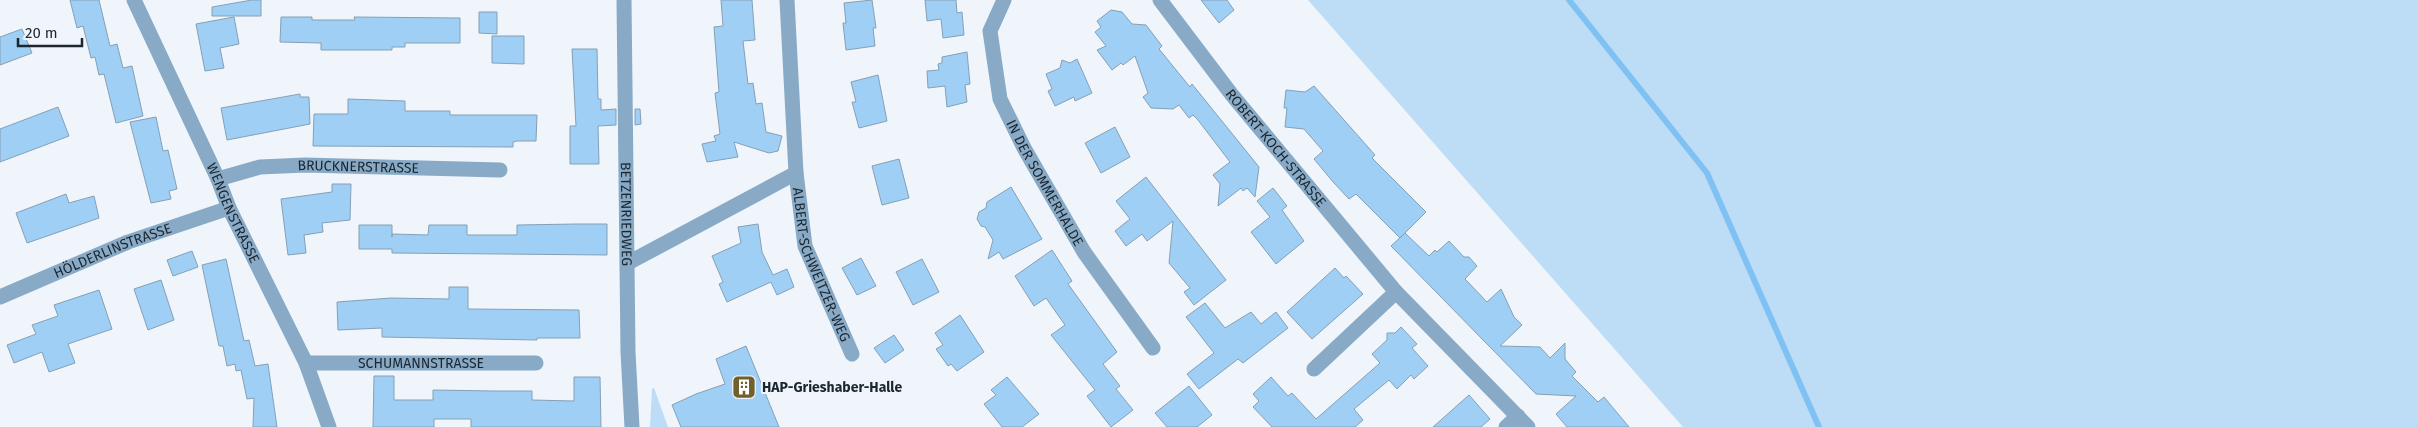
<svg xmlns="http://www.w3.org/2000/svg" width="2418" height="427" viewBox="0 0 2418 427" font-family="'Fira Sans',sans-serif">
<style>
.green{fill:#bddcf6}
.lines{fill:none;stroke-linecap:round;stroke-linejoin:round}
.stream{stroke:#80c1f3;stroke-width:6}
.building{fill:#a0cff6;stroke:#84a0b6}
.minor{stroke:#88aac6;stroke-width:15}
.labels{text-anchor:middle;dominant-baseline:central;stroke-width:4;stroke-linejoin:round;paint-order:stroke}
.street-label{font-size:14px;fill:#1b262f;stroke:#eff5fa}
.poi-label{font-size:14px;font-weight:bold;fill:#1b262f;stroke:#eff5fa;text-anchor:start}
</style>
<rect width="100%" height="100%" fill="#eff5fa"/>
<!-- green -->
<path class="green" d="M1308 0H2418V427H1683Z
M654 388 668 427H650L652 389Z"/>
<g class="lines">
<!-- stream -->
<path class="stream" d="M1569 0 1707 173 1819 427"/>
</g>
<!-- building -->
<path class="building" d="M70 0H99L110 46 117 44 123 68 132 66 143 116 116 123 104 74 99 75 95 57 91 58 83 26 77 28Z
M252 0H261V16H212V7Z
M721 0H752L755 40 743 41 748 84 753 83 756 104 762 103 766 132 782 136 778 151 769 153 734 142 738 157 707 162 702 144 716 141 714 136 720 134 715 93 719 92 714 27 723 26Z
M872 0 876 28H873L875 46 846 50 843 23H846L844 3Z
M925 0H956L957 13 962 12 964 35 943 38 941 19 927 21Z
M1201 0H1227L1234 10 1219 23Z
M1111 10 1122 12 1132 24 1146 25 1162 46 1159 49 1190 87 1192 84 1259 167 1255 197 1247 188 1243 191 1241 188 1218 206 1220 184 1213 175 1230 162 1198 120 1193 115 1189 118 1179 105 1173 109 1151 108 1143 97 1148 93 1135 56 1123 65 1121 63 1112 70 1097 50 1106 46 1095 32 1101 27 1097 21Z
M479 12H497V34L479 33Z
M234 17 239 44 220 48 224 68 205 71 196 24Z
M281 17H312V20H355L354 17 460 18V43H405V47H392V50H321V43L280 42Z
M22 29 32 53 0 65V37Z
M492 36H524V64L492 63Z
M572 49H597L598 99H601V110L616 109V125L598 126 599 164H570V126H576Z
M967 52 970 84 965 85 967 102 947 107 945 86 928 88 927 71 939 70 938 64 942 63V57Z
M1077 59 1092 93 1075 101 1074 97 1055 106 1048 91 1052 89 1046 74 1060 68 1062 60 1070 63Z
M878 75 887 121 859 128 852 102H856L851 82Z
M1314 86 1375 155 1372 158 1426 212 1400 238 1356 194 1349 199 1334 183 1314 159 1323 151 1304 129 1285 127 1287 108H1284L1286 90 1305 92Z
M300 94V97H309L310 124 227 140 221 108Z
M348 99 405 101V111H450V115H537L536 141H517L513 142V147L313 146 314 114H348Z
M58 107 69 136 0 162V129Z
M635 109H640L641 124 635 125Z
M156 117 163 151 168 150 177 189 169 191 171 199 151 203 130 122Z
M1115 127 1130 157 1101 173 1085 143Z
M899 159 909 198 882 205 872 166Z
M1146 177 1226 280 1194 305 1184 292 1190 288 1169 263 1173 221 1147 241 1142 234 1126 246 1115 231 1130 219 1116 201Z
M332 184H351L350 220 322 223 323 232 304 235 306 253 288 255 281 199 332 192Z
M1011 187 1042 239 1003 259 999 252 988 259 993 240 985 227 981 226 977 219 979 212 986 208 987 202Z
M1273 188 1287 206 1282 210 1304 241 1276 264 1251 232 1270 217 1257 201Z
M66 194 69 203 94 196 99 218 27 243 16 213Z
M576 224H607V255L392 253V249H359V225H392V237V234L428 235 429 225H467V235H517V225Z
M758 224 762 252 773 275 787 269 794 287 777 295 771 282 727 302 719 284 723 282 712 256 741 243 738 227Z
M1405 233 1429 256 1435 250 1437 252 1449 241 1464 257H1469L1477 266 1465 279 1487 302 1501 289 1514 317 1522 325 1500 346 1540 347 1550 358 1565 343V359L1576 372 1572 376 1598 402 1604 397 1629 427H1567L1556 414 1576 396 1536 394 1391 246Z
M1052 250 1072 281 1068 284 1117 352 1103 364 1120 386 1116 389 1133 410 1111 427 1087 396 1095 390 1051 335 1065 325 1046 298 1034 306 1015 276Z
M192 251 198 267 173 276 167 260Z
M861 258 876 286 857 295 842 268Z
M226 259 244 341 249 340 255 366 268 364 277 427H253L254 398 247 399 241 370 236 371 235 364 227 366 223 346H219L202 265Z
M922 259 939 292 913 305 896 272Z
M1335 268 1344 278 1346 276 1363 294 1312 339 1287 312Z
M161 280 174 320 148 330 134 289Z
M449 287H468V309L579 310 580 338H537V340L382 337V328L338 330 337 302 391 298 449 299Z
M99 290 112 329 68 344 75 363 49 372 42 352 14 363 7 345 36 334 32 325 58 316 54 305Z
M1205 303 1225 328 1251 312 1261 324 1276 312 1288 328 1243 363 1238 359 1199 389 1187 374 1214 353 1186 317Z
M960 315 984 352 957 371 951 364 948 366 936 349 943 345 935 333Z
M1401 327 1417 344 1412 348 1428 366 1414 379 1411 375 1397 389 1389 380 1354 409 1363 420 1355 427H1272L1253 407 1259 401 1253 394 1271 377 1288 396 1292 393 1316 419 1380 363 1372 354 1387 340V333H1395Z
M894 335 904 350 885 363 874 348Z
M746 346 779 427H681L672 405 696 394 725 384 716 359Z
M374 376H394V400H433V390L494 391H532V400L574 401V377H600L601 427H471V419H434V427H373Z
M1007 377 1039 414 1022 427H1002L984 404 996 395 991 390Z
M1189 386 1212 415 1197 427H1167L1155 413Z
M1469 395 1490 419 1481 427H1433Z"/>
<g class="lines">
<!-- minor -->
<g class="minor">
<path id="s1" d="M134 0 218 179 229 208 306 363 329 427"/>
<path id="s2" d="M624 0 628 352 632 427"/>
<path id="s3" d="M787 0 796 173 805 246 852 354"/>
<path id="s4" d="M1004 0 990 31 1000 99 1024 148 1084 252 1153 348"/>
<path id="s5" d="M1160 0 1232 95 1396 292 1528 427"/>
<path id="s6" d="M218 179 260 167 305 165 500 170"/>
<path d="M628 263 796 173"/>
<path id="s7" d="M0 297 128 242 229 208"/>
<path id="s8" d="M306 363H536"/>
<path d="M1314 369 1396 292"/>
<path d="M1506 427 1518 416"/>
</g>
</g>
<!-- icons -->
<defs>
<g id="building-square" transform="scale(1.25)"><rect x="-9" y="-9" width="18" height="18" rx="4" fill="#6f602e" stroke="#eff5fa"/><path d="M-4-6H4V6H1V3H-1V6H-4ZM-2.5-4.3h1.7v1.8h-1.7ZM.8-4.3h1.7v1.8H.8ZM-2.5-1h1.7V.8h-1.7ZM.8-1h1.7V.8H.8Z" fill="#fff"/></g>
</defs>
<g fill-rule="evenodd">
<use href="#building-square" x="744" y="387"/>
</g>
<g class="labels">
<!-- street labels -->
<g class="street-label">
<text stroke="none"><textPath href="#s5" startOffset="188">ROBERT-KOCH-STRASSE</textPath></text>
<text stroke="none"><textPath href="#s6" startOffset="142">BRUCKNERSTRASSE</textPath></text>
<text stroke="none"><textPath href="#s4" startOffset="198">IN DER SOMMERHALDE</textPath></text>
<text stroke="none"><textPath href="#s1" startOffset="235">WENGENSTRASSE</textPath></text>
<text stroke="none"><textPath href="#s2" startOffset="214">BETZENRIEDWEG</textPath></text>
<text stroke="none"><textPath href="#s7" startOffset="122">HÖLDERLINSTRASSE</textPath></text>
<text stroke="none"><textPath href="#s3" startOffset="269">ALBERT-SCHWEITZER-WEG</textPath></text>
<text stroke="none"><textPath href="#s8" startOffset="115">SCHUMANNSTRASSE</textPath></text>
</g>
<!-- poi labels -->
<g class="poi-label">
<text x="762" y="387">HAP-Grieshaber-Halle</text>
</g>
</g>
<!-- scale -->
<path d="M18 38v8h64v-8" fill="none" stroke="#1b262f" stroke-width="2.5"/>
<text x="25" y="38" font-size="15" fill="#1b262f" stroke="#eff5fa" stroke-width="4" paint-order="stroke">20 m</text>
</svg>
